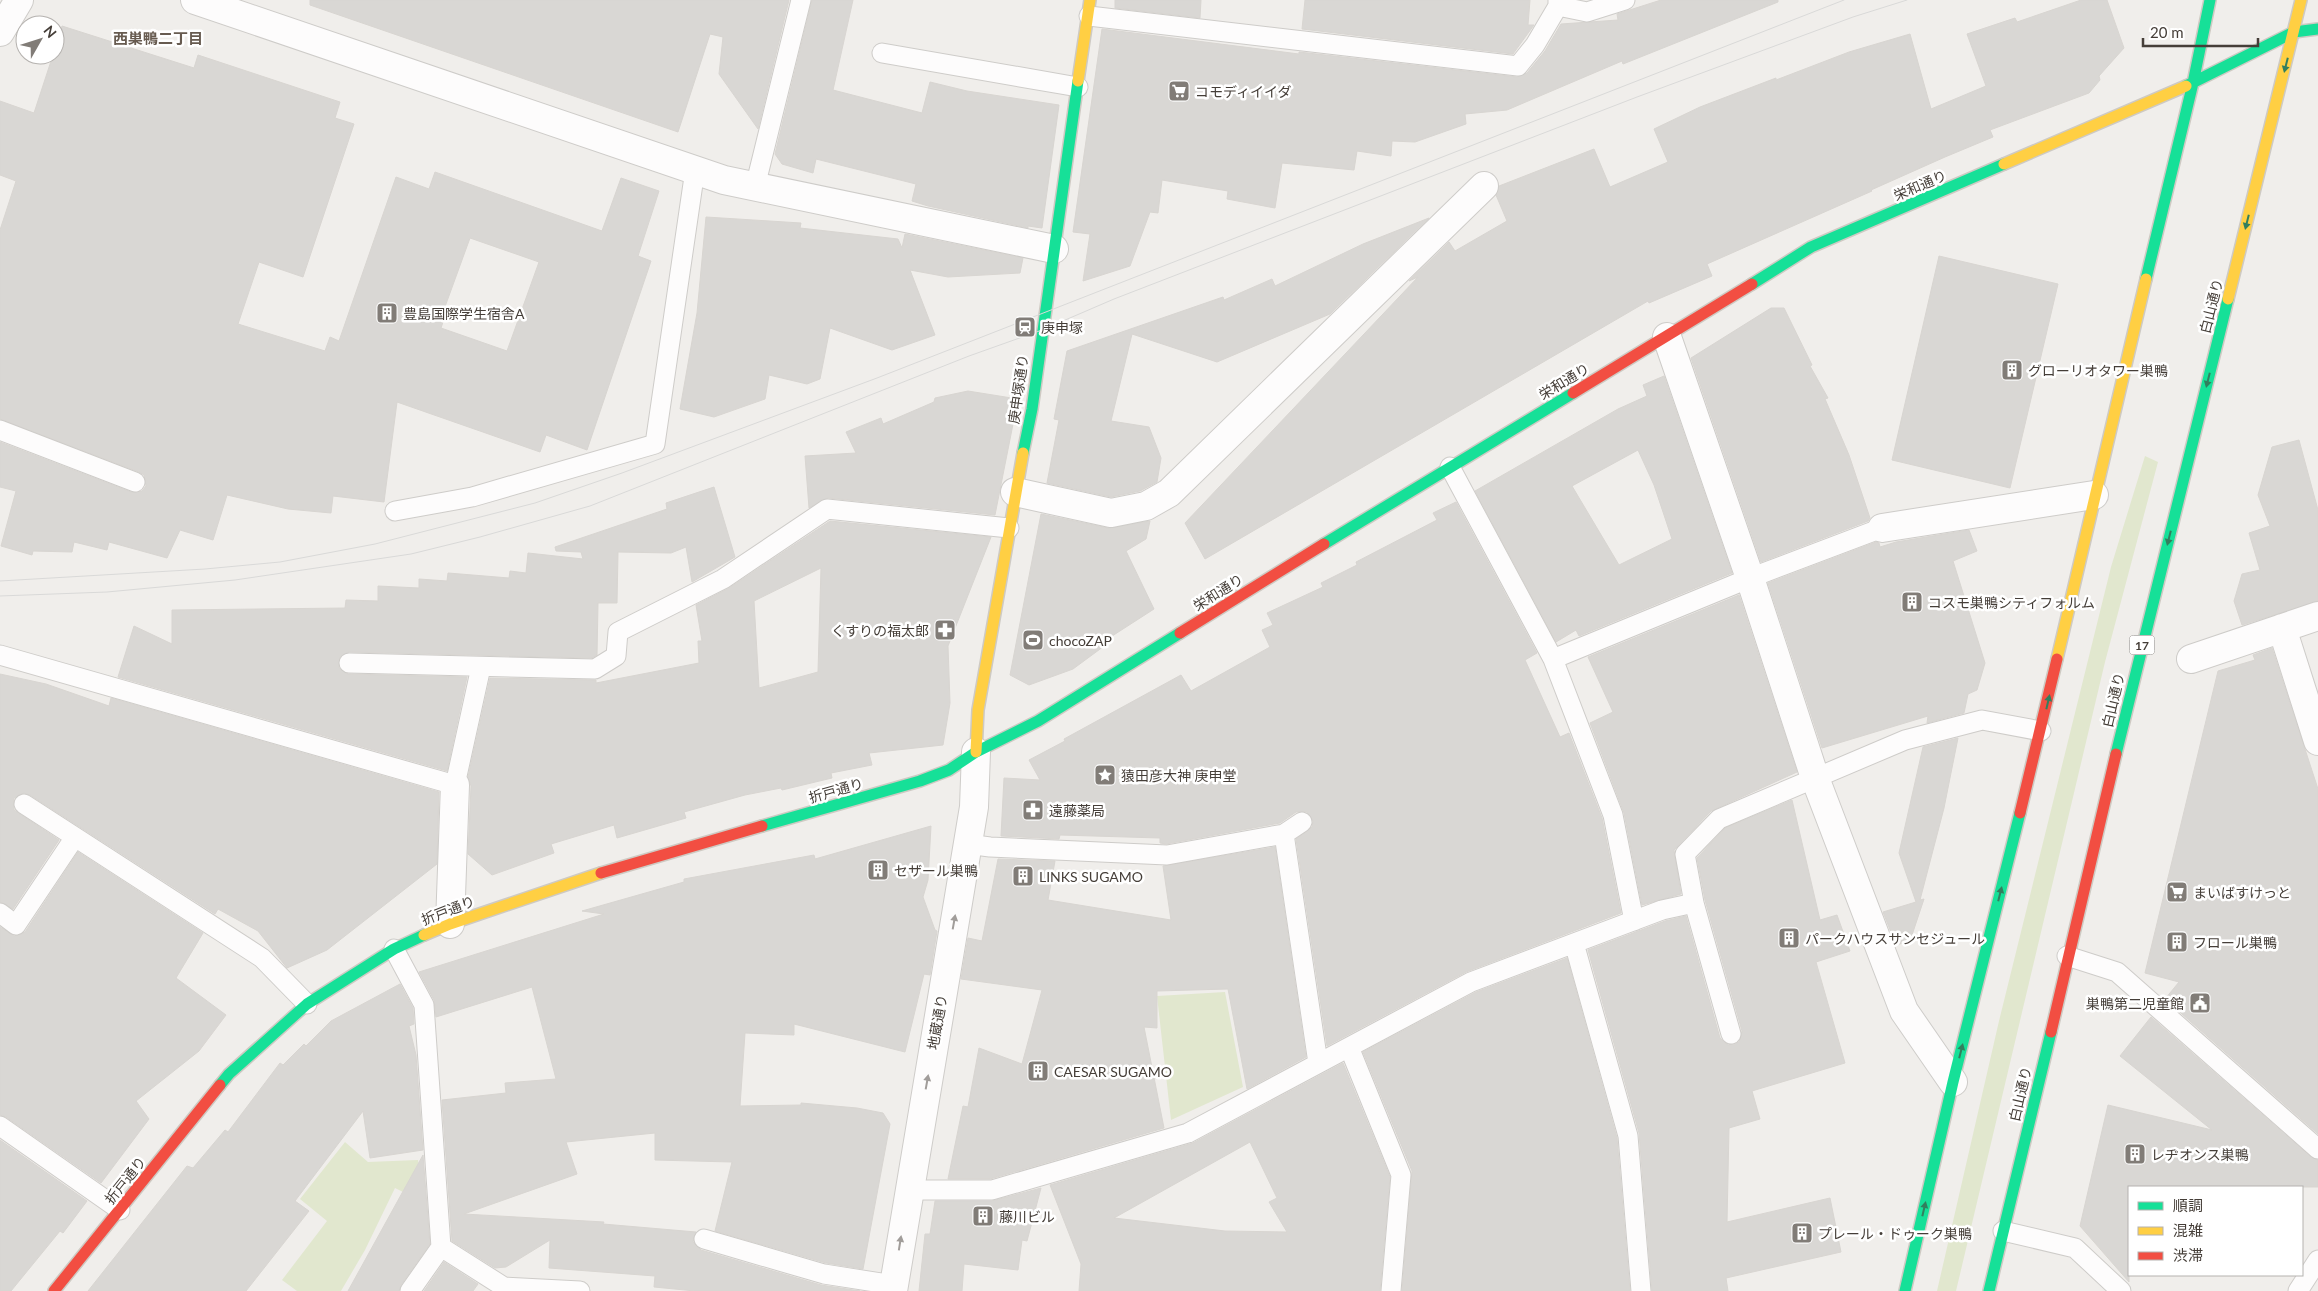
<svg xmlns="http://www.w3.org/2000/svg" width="2318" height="1291" viewBox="0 0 2318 1291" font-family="Lato,'Noto Sans JP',sans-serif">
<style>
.green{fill:#e1e7ce}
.building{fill:#d9d7d4;stroke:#d8d5d1;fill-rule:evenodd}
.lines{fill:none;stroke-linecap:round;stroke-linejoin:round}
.lane-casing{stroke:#ceccc9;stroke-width:21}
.street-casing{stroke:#ceccc9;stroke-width:30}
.fast-casing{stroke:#cecac3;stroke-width:14}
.slow-casing{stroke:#cecac3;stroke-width:14}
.jam-casing{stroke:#cecac3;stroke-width:14}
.lane{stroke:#fdfcfc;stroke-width:19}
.street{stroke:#fdfcfc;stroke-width:28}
.fast{stroke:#16e098;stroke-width:11}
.slow{stroke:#ffcf43;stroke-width:11}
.jam{stroke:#f24e42;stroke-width:11}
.tram{stroke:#d9d9d8;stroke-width:1}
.oneway{fill:#327f5e}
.oneway2{fill:#a19d9a}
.labels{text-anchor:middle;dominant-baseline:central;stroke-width:5;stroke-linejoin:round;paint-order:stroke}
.shield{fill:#fff;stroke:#7d7874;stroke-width:1}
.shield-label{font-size:12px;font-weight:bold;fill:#453e38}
.poi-label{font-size:14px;fill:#453e38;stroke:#fff;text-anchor:start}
.street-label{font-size:14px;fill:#453e38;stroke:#fff}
.neighbourhood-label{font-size:15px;font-weight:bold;fill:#675b50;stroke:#fff}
</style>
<rect width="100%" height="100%" fill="#f0eeeb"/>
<!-- green -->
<path class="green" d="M2145 456 2158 462 2105 662 1956 1291H1937L1999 1021 2111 567Z
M1225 992 1243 1087 1171 1120 1157 996Z
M345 1142 368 1162 418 1160 425 1203 395 1188 365 1250 341 1291H297L282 1280 327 1221 300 1199Z"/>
<!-- building -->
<path class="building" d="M310 0H789L758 129 719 74 723 37 710 34 678 132 310 5Z
M812 0H853L833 90 922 113 930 82 967 91 1059 105 1042 228 1028 226V228L928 206 912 201 916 184 816 159 813 173 782 164 775 154Z
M1115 0H1201L1200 18 1115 8Z
M1305 0H1530L1528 25H1534L1513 54 1302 29Z
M1661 0H1778V2L1623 64 1622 61 1507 110 1465 114 1466 124 1415 142 1392 141 1391 156 1357 151 1354 170 1282 163 1275 208 1227 199 1228 191 1162 180 1158 213 1150 212 1130 266 1083 281 1090 234 1073 232 1102 29 1299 54V52L1517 77 1527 73 1545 51 1561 24 1618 20 1617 14Z
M2081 0H2107L2124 48 2099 76 2100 80 2089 93 1990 130 1993 137 1945 157 1871 190 1872 191 1707 264 1712 276 1649 303 1648 301 1205 559 1185 523 1418 277 1409 281 1449 242 1455 251 1507 221 1496 195 1499 186 1594 149 1610 187 1668 162 1654 129 1700 107 1776 78V80L1849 52 1910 34 1931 109 1986 86 1967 34 2015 18 2017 22Z
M62 26 194 68 198 55 340 102 335 118 354 124 303 277 259 262 238 324 325 351 330 337 339 341 396 177 429 189 435 172 602 231 621 178 659 191 638 256 651 261 587 450 546 435 540 452 397 402 384 502 333 496 331 513 288 509 227 495 213 540 180 530 167 558 109 542 107 550 74 542 72 552 33 551 32 555 1 546 16 491 0 487V442L131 492 142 491 146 486 144 475 139 472 0 419V230L16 181 0 175V101L34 113 53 55H55ZM470 238 539 262 507 351 441 328 445 316 442 315Z
M706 217 801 223 800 228 898 239 902 248 905 234 1023 258 1020 273 948 277 910 270 935 335 892 350 830 328 820 379 807 384 769 375 765 399 714 417 680 409 697 313Z
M1429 218 1330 314 1217 362 1132 334 1111 421 1149 427 1161 458 1157 482 1140 491 1111 497 1047 483 1059 420 1054 419 1067 351 1223 297 1224 300 1272 279 1275 286 1363 244Z
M1939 256 2058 284 2010 488 1892 460Z
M1771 308H1784L1812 365 1810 366 1828 398 1825 399 1849 455 1870 518 1868 521 1761 562 1691 358Z
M1664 376 1732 573 1579 636 1576 630 1556 642 1475 491 1618 409 1647 396 1643 385ZM1638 450 1654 485 1672 539 1619 565 1572 486Z
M968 391 1018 399 995 515 828 498 809 508 805 456 856 453 846 432 881 418 883 424 934 402 935 398Z
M2299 440 2318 510V601L2242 625 2234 601 2242 574 2260 570 2249 533 2270 526 2258 495 2272 447Z
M714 487 735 557 692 582 686 547 671 553 618 552 617 603H598L597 655 592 658 349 652 340 657 339 668 348 674 467 677 447 771 118 677 134 626 172 644V610L345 608 346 600 378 601V586L419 588V579L447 581 448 573 509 578 510 571 526 573 528 553 583 559 581 552 556 551 555 547 667 509 666 503Z
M1456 502 1537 653 1525 660 1560 737 1569 733 1602 818 1621 913 1466 972 1327 1046 1296 839 1312 827 1313 821 1307 812H1296L1280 823 1166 844 1160 843V838L1060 835 1059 839 1001 836 1004 778 1040 780 1029 760 1065 741 1064 739 1181 675 1191 691 1270 647 1262 630 1273 625 1267 613 1323 587 1321 583 1357 565 1356 562 1437 520 1433 513Z
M1041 514 1108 528 1150 521 1146 539 1126 551 1154 609 1109 638 1111 641 1073 669 1029 685 1010 675Z
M830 521 991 537 948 646 950 703 943 745 869 753 872 765 831 773 832 778 782 790 781 788 745 795 684 812 686 818 617 838 614 825 551 844 554 853 492 875 468 854 471 786 468 777 490 678 596 680V683L699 663 698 641H702L696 605 729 588ZM821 568 818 672 759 688 754 601Z
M1969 530 1977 551 1953 561 1985 663 1977 690 1968 694 1964 713 1927 723 1928 716 1822 748 1768 583 1876 542 1879 543 1880 547 1896 542Z
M1739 595 1797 772 1711 811 1674 850 1681 894 1642 905 1624 813 1590 723 1613 712 1588 657Z
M2272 648 2318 789V1134L2165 999 2179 982 2145 973 2218 671 2255 660 2253 655Z
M0 674 46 684 109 706 111 698 439 792 437 864 327 950 287 968 258 931 218 909 215 914 30 795 24 793 14 798V810L59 840 13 909 0 902Z
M1958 738 1944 808 1920 900 1924 899 1910 941 1896 945 1883 912 1916 902 1899 853 1923 747Z
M1792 800 1820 920 1837 915 1850 951 1816 962 1845 1063 1752 1091 1760 1119 1729 1128 1727 1222 1830 1198 1841 1252 1726 1278 1728 1291H1652L1639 1133 1588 950 1665 921 1686 916 1720 1038 1728 1045 1739 1042 1742 1031 1705 900 1697 858 1725 828Z
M931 826 928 880 923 897 935 930 937 931 930 975 924 974 905 1052 794 1024V1035L745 1033 740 1106 801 1105V1103L857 1108 883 1113 890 1124 863 1269 826 1263 715 1231 732 1162 655 1160V1133L566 1142 577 1174 464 1214 604 1222 603 1224 696 1232 693 1242 701 1250 821 1285 860 1291H695L654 1287 655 1276 549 1268 550 1240 506 1267 495 1268 452 1241 442 1100 506 1093 505 1083 556 1079 532 987 436 1017 434 1000 419 972 604 914 582 911 684 882V879L814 855 815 859Z
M1275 847 1306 1057 1247 1089 1228 989 1157 991V1028L1144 1027 1164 1128 990 1179H948L963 1106 968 1107 979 1048 1022 1064 1042 990 961 979 968 938 982 941 998 859 1055 861 1048 900 1171 920 1163 866Z
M78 852 203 933 176 978 226 1015 199 1051 136 1101 149 1119 101 1183 6 1117 0 1115V927L14 936 25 932Z
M1567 958 1617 1138 1630 1291H1402L1412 1171 1363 1052 1476 992Z
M400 984 413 1008 414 1024 409 1026 416 1055 423 1150 370 1158 363 1111 295 1201 309 1211 246 1291H88L187 1166 193 1168 225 1130 228 1132 280 1063 283 1065 304 1044 306 1046 331 1021Z
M2151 1017 2311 1157 2318 1160V1187H2129V1282L2080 1226 2108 1105 2212 1130 2120 1056Z
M1343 1063 1390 1177 1380 1291H1079L1081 1264 1050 1185 1193 1143ZM1250 1142 1277 1198 1269 1202 1287 1232 1225 1231 1114 1218Z
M0 1140 87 1201 63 1233 60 1231 11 1291H0Z
M423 1155 430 1244 401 1285 399 1291H348Z
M1041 1188 1027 1241 1022 1240 1018 1270 964 1264 962 1291H919L925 1234H930L935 1201H992Z
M444 1262 478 1284 473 1291H424Z"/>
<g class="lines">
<!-- lane casing -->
<g class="lane-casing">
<path id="lane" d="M1558 6 1587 12 1625 0
M1089 16 1518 66 1535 45 1558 6V0
M882 53 1078 87
M755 187 801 0
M0 430 135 482
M1450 467 1553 659 1613 815 1634 921
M395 511 472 497 655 444 695 170
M0 655 455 785 481 667
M1553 659 1750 578 1882 528
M349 663 595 669 616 656 618 632 723 579 827 509 1009 528
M24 804 262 958 307 1004
M1284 834 1318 1063
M967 844 990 847 1167 855 1284 834 1302 822
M0 913 16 925 75 837
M1574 943 1628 1136 1641 1291
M394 949 424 1005 441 1247 410 1291
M2067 956 2117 972 2318 1149
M1731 1034 1694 903 1685 854 1719 819 1905 740 1982 720 2041 731
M1349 1047 1401 1175 1391 1291
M0 1126 120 1210
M908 1190H992L1188 1133 1471 982 1662 910 1694 903
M2003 1231 2075 1248 2121 1291
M704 1239 824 1274 894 1285
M441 1247 504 1287 580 1291
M2298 1291 2318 1260"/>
</g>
<!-- street casing -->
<g class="street-casing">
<path id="street" d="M195 0 724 180 1054 249
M0 32 19 0
M1667 337 1750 578 1815 778 1904 1011 1953 1082
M1015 492 1111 513 1146 506 1169 493 1484 186
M1882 528 2094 495
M2282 628 2318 741
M2191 659 2318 616
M450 924 455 785
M893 1291 974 807 976 752"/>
</g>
<!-- fast casing -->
<g class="fast-casing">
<path id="fast" d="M2186 86 2294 32 2318 29
M2146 279 2193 83 2210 0
M1752 284 1811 247 2004 164
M1023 453 1032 409 1078 81
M1324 544 1573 393
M2116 754 2228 299
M762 826 920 781 949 770 976 752 1038 721 1180 633
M220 1085 229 1074 307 1004 394 949 424 935
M1905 1291 1953 1082 2020 813
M1989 1291 2051 1032"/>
</g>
<!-- slow casing -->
<g class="slow-casing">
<path id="slow" d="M1078 81 1090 0
M2004 164 2186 86
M2228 299 2301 0
M2057 659 2146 279
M976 752 978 710 1023 453
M424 935 450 924 601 873"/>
</g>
<!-- jam casing -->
<g class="jam-casing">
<path id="jam" d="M1573 393 1752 284
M1180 633 1324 544
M2020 813 2057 659
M601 873 762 826
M2051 1032 2116 754
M54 1291 220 1085"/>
</g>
<!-- lane -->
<use href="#lane" class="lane"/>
<!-- street -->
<use href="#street" class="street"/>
<!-- fast -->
<use href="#fast" class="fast"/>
<!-- slow -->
<use href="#slow" class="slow"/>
<!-- jam -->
<use href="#jam" class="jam"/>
<!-- tram -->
<path class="tram" d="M0 581 205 569 280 562 375 544 535 503 622 473 877 378 1844 0
M0 596 107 592 235 580 411 554 480 537 590 506 969 356 1042 330 1114 299 1637 97 1853 17 1907 0"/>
</g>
<!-- one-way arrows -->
<defs><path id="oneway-solid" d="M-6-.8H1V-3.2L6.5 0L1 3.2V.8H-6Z" transform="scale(1.25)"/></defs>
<g class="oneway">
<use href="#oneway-solid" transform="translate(2286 65) rotate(104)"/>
<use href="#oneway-solid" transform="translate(2247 222) rotate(104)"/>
<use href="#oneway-solid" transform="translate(2208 380) rotate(104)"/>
<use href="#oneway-solid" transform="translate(2169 538) rotate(104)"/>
<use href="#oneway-solid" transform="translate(2048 702) rotate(-77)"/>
<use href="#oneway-solid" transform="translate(2000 894) rotate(-76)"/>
<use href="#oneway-solid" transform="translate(1961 1051) rotate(-76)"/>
<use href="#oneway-solid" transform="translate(1924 1209) rotate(-77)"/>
</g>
<g class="oneway2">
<use href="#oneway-solid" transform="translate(954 922) rotate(-80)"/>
<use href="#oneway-solid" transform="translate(927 1082) rotate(-80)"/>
<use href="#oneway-solid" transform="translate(900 1243) rotate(-81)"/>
</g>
<!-- icons -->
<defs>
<g id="supermarket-square" transform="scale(1.125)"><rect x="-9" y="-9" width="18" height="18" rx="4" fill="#817c77" stroke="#fff"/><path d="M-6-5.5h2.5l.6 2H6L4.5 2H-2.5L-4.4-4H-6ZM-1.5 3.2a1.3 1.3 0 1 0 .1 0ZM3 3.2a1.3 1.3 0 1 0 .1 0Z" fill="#fff"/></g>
<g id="building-square" transform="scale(1.125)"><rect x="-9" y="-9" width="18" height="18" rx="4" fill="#817c77" stroke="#fff"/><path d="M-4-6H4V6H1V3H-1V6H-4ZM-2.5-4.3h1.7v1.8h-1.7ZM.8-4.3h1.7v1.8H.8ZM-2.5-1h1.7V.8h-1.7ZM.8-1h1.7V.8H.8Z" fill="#fff"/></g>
<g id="station-square" transform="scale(1.125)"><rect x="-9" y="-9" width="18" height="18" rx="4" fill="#817c77" stroke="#fff"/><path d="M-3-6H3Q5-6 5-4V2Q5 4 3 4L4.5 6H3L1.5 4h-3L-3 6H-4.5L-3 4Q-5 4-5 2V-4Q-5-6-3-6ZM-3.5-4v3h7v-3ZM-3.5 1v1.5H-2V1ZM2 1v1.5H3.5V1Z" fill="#fff"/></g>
<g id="pharmacy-square" transform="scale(1.125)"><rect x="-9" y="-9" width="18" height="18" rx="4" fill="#817c77" stroke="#fff"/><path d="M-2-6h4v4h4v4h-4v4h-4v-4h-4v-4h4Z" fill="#fff"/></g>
<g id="stadium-square" transform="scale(1.125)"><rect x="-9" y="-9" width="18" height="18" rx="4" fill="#817c77" stroke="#fff"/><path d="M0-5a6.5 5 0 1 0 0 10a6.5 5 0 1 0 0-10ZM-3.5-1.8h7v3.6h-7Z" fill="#fff"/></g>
<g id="sight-square" transform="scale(1.125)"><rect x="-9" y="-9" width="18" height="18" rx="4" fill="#817c77" stroke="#fff"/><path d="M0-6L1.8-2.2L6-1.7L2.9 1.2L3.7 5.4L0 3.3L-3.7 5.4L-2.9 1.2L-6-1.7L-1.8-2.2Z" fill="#fff"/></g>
<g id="civic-square" transform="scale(1.125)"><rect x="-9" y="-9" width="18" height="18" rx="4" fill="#817c77" stroke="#fff"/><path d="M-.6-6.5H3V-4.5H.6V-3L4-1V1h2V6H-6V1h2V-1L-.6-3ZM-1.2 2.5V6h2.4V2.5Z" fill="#fff"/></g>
</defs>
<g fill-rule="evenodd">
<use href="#supermarket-square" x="1179" y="91"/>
<use href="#building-square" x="387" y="313"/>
<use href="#station-square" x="1025" y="327"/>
<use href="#building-square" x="2012" y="370"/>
<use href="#building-square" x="1912" y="602"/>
<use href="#pharmacy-square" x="945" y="630"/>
<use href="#stadium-square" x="1033" y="640"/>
<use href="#sight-square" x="1105" y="775"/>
<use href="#pharmacy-square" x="1033" y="810"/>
<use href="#building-square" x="878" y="870"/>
<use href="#building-square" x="1023" y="876"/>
<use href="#supermarket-square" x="2177" y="892"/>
<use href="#building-square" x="1789" y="938"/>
<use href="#building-square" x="2177" y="942"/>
<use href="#civic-square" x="2200" y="1003"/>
<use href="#building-square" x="1038" y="1071"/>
<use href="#building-square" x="2135" y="1154"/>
<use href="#building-square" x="983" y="1216"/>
<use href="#building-square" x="1802" y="1233"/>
</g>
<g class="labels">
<!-- shield labels -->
<rect class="shield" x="2129.5" y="635.5" width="25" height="19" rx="4"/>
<g class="shield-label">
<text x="2142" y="645">17</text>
</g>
<!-- poi labels -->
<g class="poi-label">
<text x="1195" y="91">コモディイイダ</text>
<text x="403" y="313">豊島国際学生宿舎A</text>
<text x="1041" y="327">庚申塚</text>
<text x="2028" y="370">グローリオタワー巣鴨</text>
<text x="1928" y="602">コスモ巣鴨シティフォルム</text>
<text x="929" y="630" text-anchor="end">くすりの福太郎</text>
<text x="1049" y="640">chocoZAP</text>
<text x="1121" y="775">猿田彦大神 庚申堂</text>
<text x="1049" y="810">遠藤薬局</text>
<text x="894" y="870">セザール巣鴨</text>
<text x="1039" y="876">LINKS SUGAMO</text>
<text x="2193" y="892">まいばすけっと</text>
<text x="1805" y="938">パークハウスサンセジュール</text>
<text x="2193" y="942">フロール巣鴨</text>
<text x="2184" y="1003" text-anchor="end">巣鴨第二児童館</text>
<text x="1054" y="1071">CAESAR SUGAMO</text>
<text x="2151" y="1154">レヂオンス巣鴨</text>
<text x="999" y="1216">藤川ビル</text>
<text x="1818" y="1233">プレール・ドゥーク巣鴨</text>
</g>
<!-- street labels -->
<g class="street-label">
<text transform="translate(1920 185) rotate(-23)">栄和通り</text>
<text transform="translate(2211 306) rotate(-76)">白山通り</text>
<text transform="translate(1564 381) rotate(-31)">栄和通り</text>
<text transform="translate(1018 389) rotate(-82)">庚申塚通り</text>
<text transform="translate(1218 592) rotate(-32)">栄和通り</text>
<text transform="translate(2113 700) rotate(-77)">白山通り</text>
<text transform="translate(836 790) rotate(-16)">折戸通り</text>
<text transform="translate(448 910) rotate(-21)">折戸通り</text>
<text transform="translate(937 1022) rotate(-80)">地蔵通り</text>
<text transform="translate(2020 1094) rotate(-77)">白山通り</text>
<text transform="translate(125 1180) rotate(-51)">折戸通り</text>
</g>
<!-- neighbourhood labels -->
<g class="neighbourhood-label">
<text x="158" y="38">西巣鴨二丁目</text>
</g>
</g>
<!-- legend -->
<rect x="2128" y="1186" width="175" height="90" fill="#ffffff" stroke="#b5b2af"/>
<rect x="2138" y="1202" width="25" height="8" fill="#16e098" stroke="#b5b2af"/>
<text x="2173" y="1211" font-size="15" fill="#453e38">順調</text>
<rect x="2138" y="1227" width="25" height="8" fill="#ffcf43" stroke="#b5b2af"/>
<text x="2173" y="1236" font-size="15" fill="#453e38">混雑</text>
<rect x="2138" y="1252" width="25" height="8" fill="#f24e42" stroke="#b5b2af"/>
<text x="2173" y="1261" font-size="15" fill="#453e38">渋滞</text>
<!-- north arrow -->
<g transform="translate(40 40) rotate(51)"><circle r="24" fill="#ffffff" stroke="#b5b2af"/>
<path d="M0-4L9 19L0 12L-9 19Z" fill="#817c77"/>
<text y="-8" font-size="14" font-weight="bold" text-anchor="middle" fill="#453e38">N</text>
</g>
<!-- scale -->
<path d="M2143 38v8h115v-8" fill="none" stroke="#453e38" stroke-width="2.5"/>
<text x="2150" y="38" font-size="15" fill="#453e38" stroke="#ffffff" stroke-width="4" paint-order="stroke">20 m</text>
</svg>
